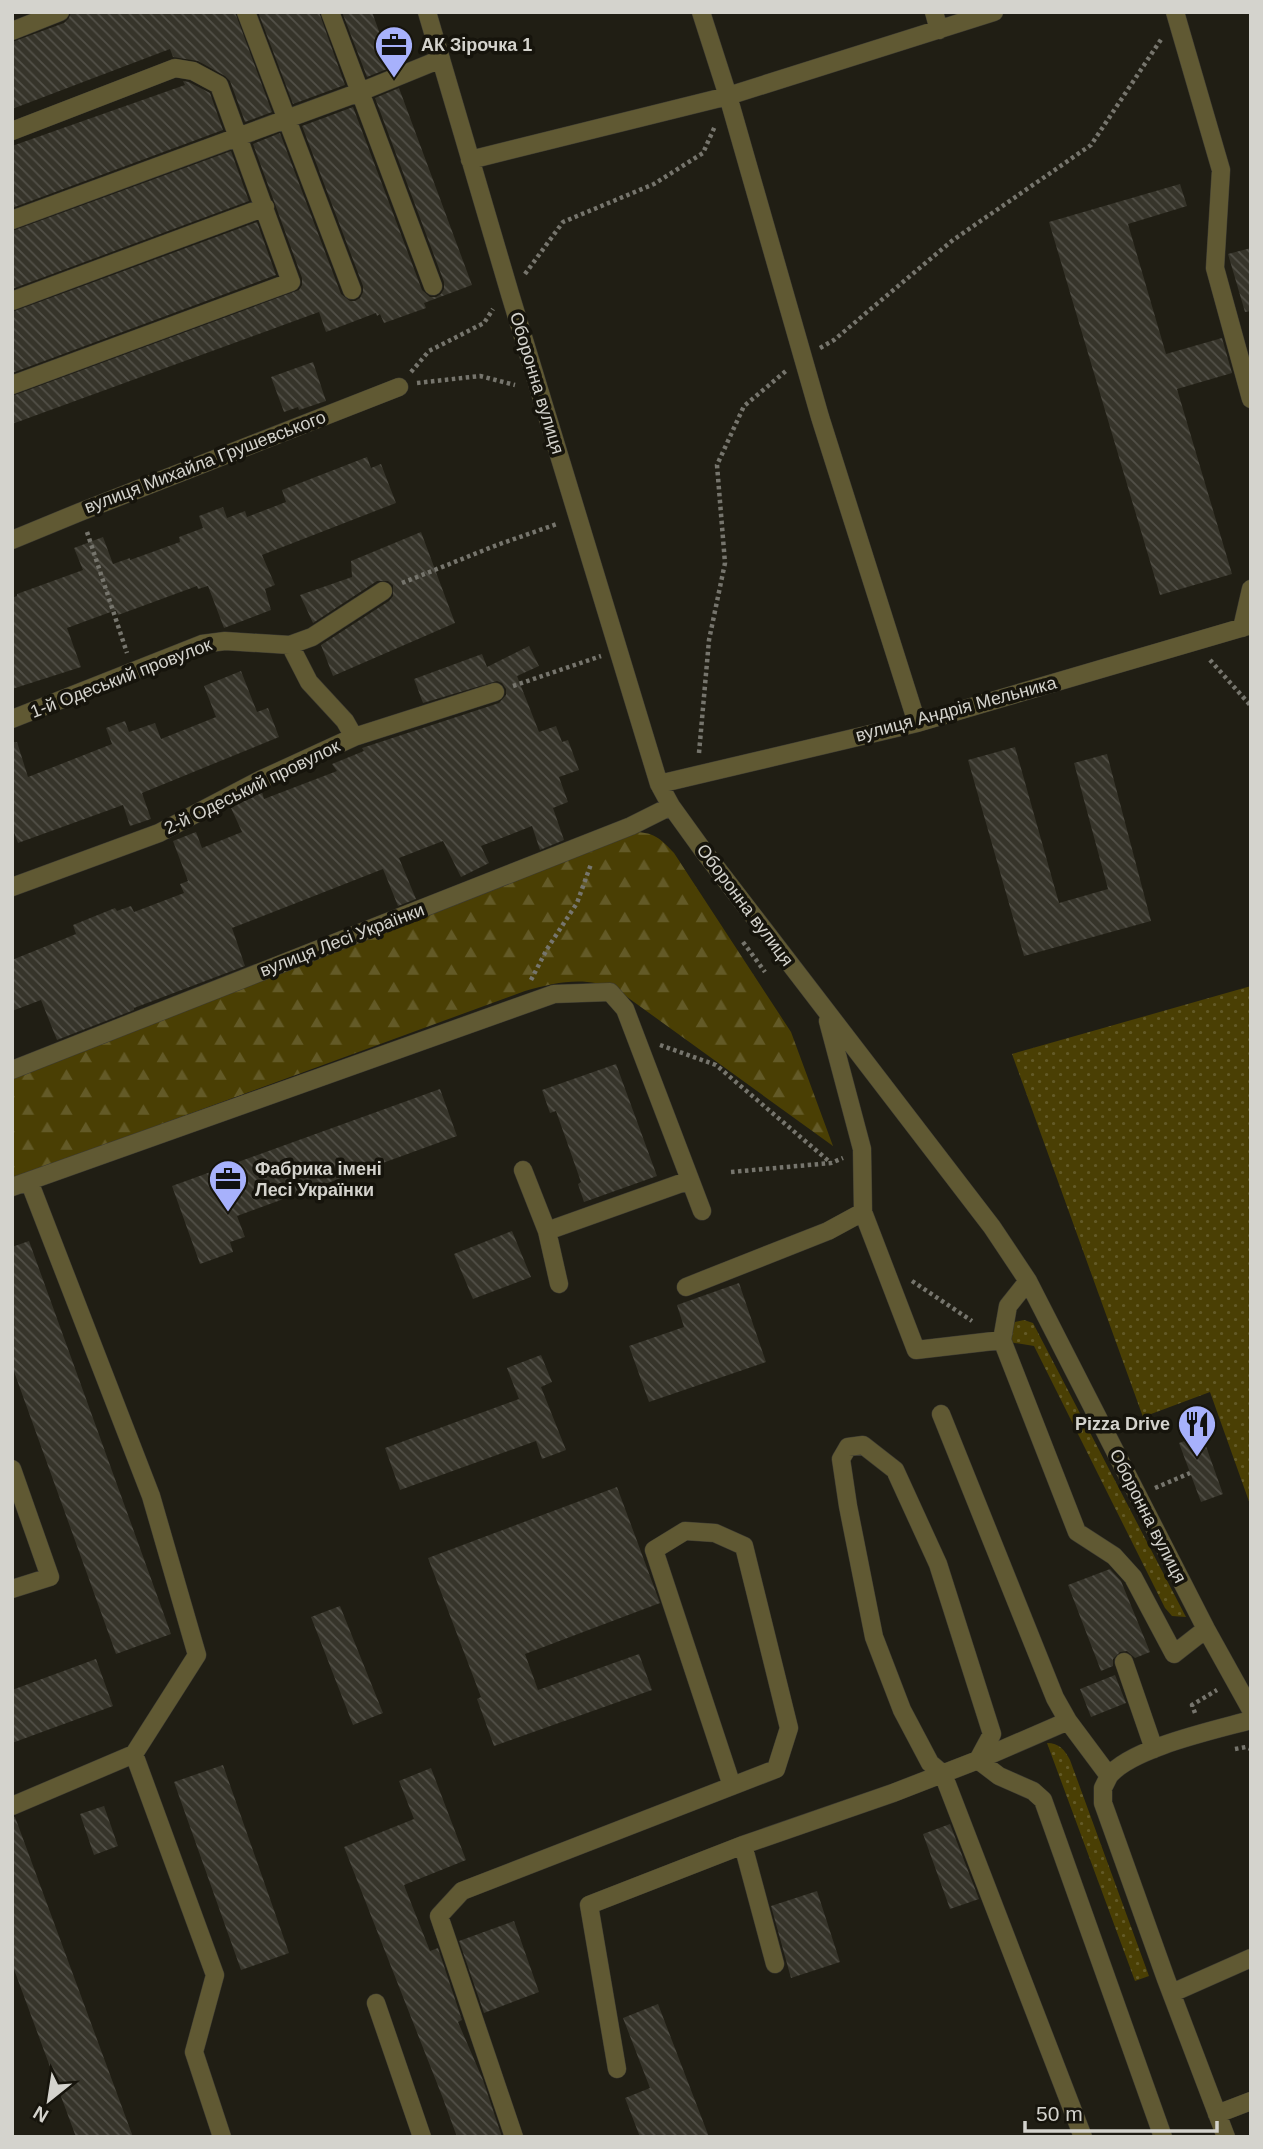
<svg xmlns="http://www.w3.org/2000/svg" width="1263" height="2149" viewBox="0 0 1263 2149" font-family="Helvetica,sans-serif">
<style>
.grass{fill:url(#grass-dots)}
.forest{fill:url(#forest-firs)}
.building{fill:url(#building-back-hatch)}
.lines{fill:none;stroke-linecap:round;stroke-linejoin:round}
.minor-casing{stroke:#3d3b32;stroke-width:19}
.path{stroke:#76756d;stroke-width:4.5;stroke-dasharray:3.5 3.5;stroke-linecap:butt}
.minor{stroke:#605933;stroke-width:18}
.labels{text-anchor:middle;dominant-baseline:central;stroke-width:7;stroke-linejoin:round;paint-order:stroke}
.poi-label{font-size:18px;font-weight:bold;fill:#d4d3cd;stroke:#16140c;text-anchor:start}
.street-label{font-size:18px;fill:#d4d3cd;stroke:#16140c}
</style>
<defs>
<pattern id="grass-dots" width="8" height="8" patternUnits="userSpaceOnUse" patternTransform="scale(1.75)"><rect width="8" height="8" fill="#4a3f04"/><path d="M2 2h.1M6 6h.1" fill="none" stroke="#635a27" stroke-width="1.8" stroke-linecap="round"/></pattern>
<pattern id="forest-firs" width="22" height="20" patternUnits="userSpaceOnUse" patternTransform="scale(1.75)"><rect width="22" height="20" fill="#4a3f04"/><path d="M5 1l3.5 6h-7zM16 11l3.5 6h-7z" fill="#635a27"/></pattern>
<pattern id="building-back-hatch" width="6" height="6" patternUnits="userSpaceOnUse" patternTransform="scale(1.75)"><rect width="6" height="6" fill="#36342a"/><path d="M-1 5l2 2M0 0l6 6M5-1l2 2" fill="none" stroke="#525048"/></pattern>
</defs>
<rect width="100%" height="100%" fill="#201e14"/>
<!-- grass -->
<path class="grass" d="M1251 986V1507L1210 1392 1143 1417 1012 1054Z
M1024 1320 1033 1323 1186 1617 1172 1616 1165 1608 1034 1346 1009 1342 1010 1329 1015 1322Z
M1047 1743C1059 1743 1065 1750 1070 1760L1149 1976 1135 1981Z"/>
<!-- forest -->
<path class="forest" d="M633 832C654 832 660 838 674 853L791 1032 833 1146 616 989C584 976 557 982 525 991L12 1179V1078Z"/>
<!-- building -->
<path class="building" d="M71 12H235L272 112 245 122 230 81 225 76 198 61 173 57 170 49 12 109V42L64 23 69 18Z
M258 12H319L345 85 293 104Z
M342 12H372L392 67 367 77Z
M183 81 189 82 210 93 223 130 12 208V146L185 85Z
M399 88 472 285 424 303 426 308 384 323 380 314 377 316 376 313 326 332 319 312 12 424V396L299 290 302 285V278L253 144 280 133 341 294 350 301H355L360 298 363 292V286L302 126 353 107 422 290 430 297H436L441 294 444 289V282L375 98Z
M231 151 249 201 12 289V231Z
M1180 184 1187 206 1128 224 1166 354 1222 338 1232 373 1177 389 1232 574 1160 595 1049 222Z
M257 222 276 275 12 373V312Z
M1251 248V311L1245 312 1228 254Z
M313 362 326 401 299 410 298 407 284 412 271 377Z
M367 457 371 468 381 464 396 503 262 555 275 585 265 589 271 610 224 628 208 586 198 589 197 586 118 615 116 610 67 628 81 667 12 689V598L17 596V594L83 570 74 548 103 537 113 564 130 558V560L180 542 179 537 203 528 199 516 223 507 227 518 245 511 247 517 286 502 282 490Z
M421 532 455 623 333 676 321 645 389 601 393 596V585L388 581H377L313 623 300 595 352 577 351 561Z
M529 646 539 666 517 676 539 732 556 726 562 742 568 740 579 770 559 777 568 802 553 808 564 840 540 850 532 826 481 846 489 863 461 877 443 841 399 858 416 899 398 906 383 869 286 907 232 928 245 966 134 1008V1010L57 1040 41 1000 12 1011V960L76 934 73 925 115 908 117 911 131 906 134 912 184 893 180 884 188 881 173 841 196 832 202 848 242 832 231 808 262 792 264 799 337 771 332 764 364 751 362 748 499 703 506 695V689L502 683 497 681 423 703 414 679 482 654 487 667Z
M241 671 257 712 268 708 279 737 142 793 151 819 130 826 123 805 18 843 12 827V742H17L28 777 112 744 106 728 125 721 129 732 155 723 161 739 216 717 204 686Z
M1015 747 1059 903 1108 889 1074 763 1107 754 1151 921 1024 956 968 760Z
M616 1064 657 1176 584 1202 578 1184 581 1182 556 1111 550 1113 542 1090Z
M440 1089 457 1136 237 1216 245 1237 230 1242 233 1252 200 1264 172 1186Z
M512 1231 531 1277 473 1299 454 1254Z
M29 1241 171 1634 116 1654 12 1366V1247Z
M739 1283 766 1362 649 1402 629 1346 684 1327 677 1305Z
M541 1355 552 1382 541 1387 566 1450 542 1459 536 1441 400 1490 385 1448 519 1399 507 1368Z
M1202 1435 1223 1494 1201 1502 1179 1443Z
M617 1487 660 1603 525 1654 538 1690 639 1654 652 1690 494 1746 477 1699 481 1697 428 1558Z
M1110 1569 1121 1581 1150 1652 1135 1658 1127 1651 1120 1652 1113 1659V1666L1101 1671 1068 1585Z
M340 1606 383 1713 353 1725 311 1617Z
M96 1659 113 1706 12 1743V1690Z
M1115 1675 1126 1703 1091 1717 1080 1689Z
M223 1765 289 1953 241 1970 174 1782Z
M431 1768 466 1860 404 1885 430 1951 438 1948 462 2020 458 2022 483 2080 502 2137H457L442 2096 344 1847 414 1819 399 1781Z
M104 1806 118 1846 94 1855 80 1814Z
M12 1817H15L133 2137H76L12 1964Z
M950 1824 979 1899 950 1909 923 1834Z
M817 1891 840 1962 791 1978 771 1906Z
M514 1921 539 1992 484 2013 459 1941Z
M658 2004 709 2137H640L625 2098 650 2088 623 2018Z"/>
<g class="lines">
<!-- minor casing -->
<g class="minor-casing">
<path id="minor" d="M246 12 352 290
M330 12 433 286
M427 12 510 294 659 784 671 806 702 849 992 1227 1028 1281 1206 1629 1251 1710
M701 12 728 96 820 417 917 723
M934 12 939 30
M1175 12 1221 170 1215 268 1251 399
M12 31 60 12
M12 131 175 68 193 71 219 85 291 282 12 385
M470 160 728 96 994 12
M12 220 360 92 441 59
M12 301 265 207
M12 540 80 512 399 387
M1242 628 1251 589
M290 645 309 682 345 721 354 737
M12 719 202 644 225 641 290 645 312 637 383 591
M659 784 917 723 1251 625
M12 887 159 833 260 780 354 737 495 692
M828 1021 862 1149 863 1212 916 1350 1002 1340
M12 1070 631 826 671 806
M523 1170 547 1231 559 1284
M29 1181 151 1496 197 1655 134 1754
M12 1187 554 994 610 992 625 1009 702 1211
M547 1231 690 1180
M1028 1281 1008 1306 1002 1340 1077 1532 1114 1556 1133 1577 1174 1654 1206 1629
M686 1287 828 1231 863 1212
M941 1414 1055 1698 1068 1721 1109 1776 1103 1788V1803L1166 1979 1226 2137
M12 1469 50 1577 12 1589
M1124 1662 1154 1749
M1109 1776C1131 1748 1215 1730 1251 1720
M12 1806 134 1754 215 1975 194 2052 222 2137
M743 1845 775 1964
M1172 1993 1251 1958
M376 2003 422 2137
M617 2069 589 1905 743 1845 893 1793 978 1760 1068 1721
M1217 2114 1251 2101
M514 2137 439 1916 462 1891 776 1769 789 1728 744 1546 715 1533 685 1531 654 1550 732 1786
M1083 2137 943 1774 930 1763 902 1710 874 1637 848 1506 841 1459 848 1447 863 1445 895 1470 938 1564 992 1734 978 1760 999 1776 1033 1791 1043 1800 1163 2137"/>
</g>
<!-- path -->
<path class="path" d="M525 274 563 222 654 184 703 153 715 126
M820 348 834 340 953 240 1091 145 1162 38
M411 372 429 351 484 323 493 309
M417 383 480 376 515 385
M87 532 127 653
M402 583 497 545 557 524
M1210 660 1251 706
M513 686 601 656
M699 753 709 640 725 563 717 465 744 406 787 370
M743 942 765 972
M531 980 547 949 577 903 591 864
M660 1045 716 1065 831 1163
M731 1172 831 1163 843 1158
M912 1281 972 1321
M1155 1488 1190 1473
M1195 1713 1192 1705 1217 1690
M1235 1749 1246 1747 1251 1749"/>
<!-- minor -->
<use href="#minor" class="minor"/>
</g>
<!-- icons -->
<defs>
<g id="office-pin" transform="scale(2.0125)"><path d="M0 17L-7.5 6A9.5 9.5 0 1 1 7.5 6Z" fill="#a7b1fc" stroke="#16140c"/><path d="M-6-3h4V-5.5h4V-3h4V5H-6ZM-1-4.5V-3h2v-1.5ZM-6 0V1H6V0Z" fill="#111"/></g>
<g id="restaurant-pin" transform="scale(2.0125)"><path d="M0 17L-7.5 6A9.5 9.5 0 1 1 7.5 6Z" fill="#a7b1fc" stroke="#16140c"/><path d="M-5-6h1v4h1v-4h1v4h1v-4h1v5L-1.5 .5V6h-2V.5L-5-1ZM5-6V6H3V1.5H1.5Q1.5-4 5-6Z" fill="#111"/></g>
</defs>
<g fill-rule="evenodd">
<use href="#office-pin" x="394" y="45"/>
<use href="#office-pin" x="228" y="1179"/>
<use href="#restaurant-pin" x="1197" y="1424"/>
</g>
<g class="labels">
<!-- poi labels -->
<g class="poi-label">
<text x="421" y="45">АК Зірочка 1</text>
<text x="255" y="1169">Фабрика імені<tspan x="255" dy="21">Лесі Українки</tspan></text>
<text x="1170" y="1424" text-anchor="end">Pizza Drive</text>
</g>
<!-- street labels -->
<g class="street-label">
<text transform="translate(537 383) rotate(73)">Оборонна вулиця</text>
<text transform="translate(205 462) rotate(-21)">вулиця Михайла Грушевського</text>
<text transform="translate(121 678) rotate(-21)">1-й Одеський провулок</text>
<text transform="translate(956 709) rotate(-15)">вулиця Андрія Мельника</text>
<text transform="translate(252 787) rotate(-26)">2-й Одеський провулок</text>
<text transform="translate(745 905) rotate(53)">Оборонна вулиця</text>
<text transform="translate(342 940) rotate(-21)">вулиця Лесі Українки</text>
<text transform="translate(1148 1516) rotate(63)">Оборонна вулиця</text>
</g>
</g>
<!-- border -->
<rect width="1263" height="2149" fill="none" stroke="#d4d3cd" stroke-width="28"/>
<!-- north arrow -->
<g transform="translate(49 2100) rotate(210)" stroke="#16140c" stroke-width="5" paint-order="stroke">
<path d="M0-5L12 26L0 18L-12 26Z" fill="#d4d3cd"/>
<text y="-10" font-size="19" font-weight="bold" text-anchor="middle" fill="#d4d3cd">N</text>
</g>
<!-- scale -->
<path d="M1025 2121v10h192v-10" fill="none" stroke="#d4d3cd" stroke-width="3.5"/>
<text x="1036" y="2121" font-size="21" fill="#d4d3cd" stroke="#16140c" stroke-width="5" paint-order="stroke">50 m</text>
</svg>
